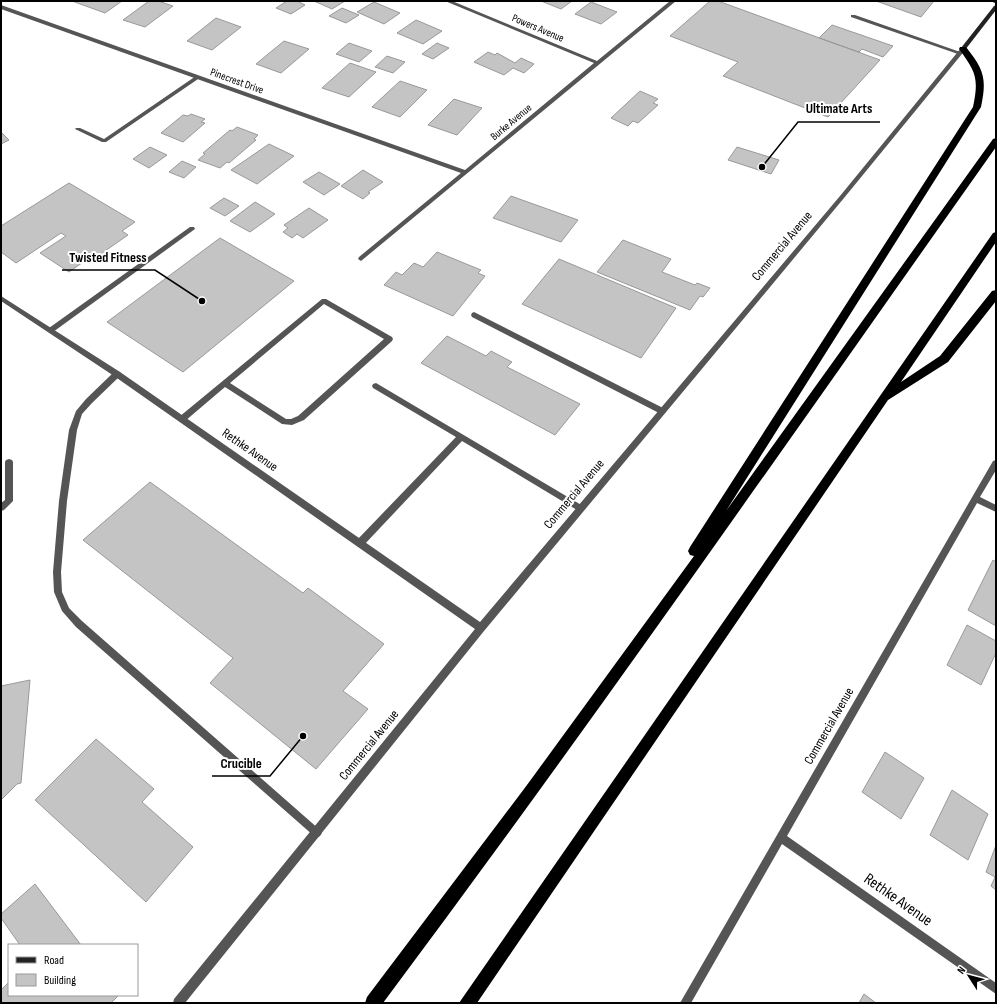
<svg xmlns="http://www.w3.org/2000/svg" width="997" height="1004" viewBox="0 0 997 1004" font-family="'Sofia Sans Condensed',sans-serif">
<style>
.building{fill:#c4c4c4;stroke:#999}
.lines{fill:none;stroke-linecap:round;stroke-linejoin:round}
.lane{fill:#555;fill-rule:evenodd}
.street{fill:#555;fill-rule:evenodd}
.secondary{fill:#222;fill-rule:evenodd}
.highway{fill:#000;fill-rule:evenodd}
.labels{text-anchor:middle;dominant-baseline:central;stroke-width:4;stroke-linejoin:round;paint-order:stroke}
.far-street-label{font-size:11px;fill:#000;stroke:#fff}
.street-label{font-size:13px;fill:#000;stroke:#fff}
.near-street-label{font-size:16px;fill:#000;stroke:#fff}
.leader{fill:none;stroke:#000;stroke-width:1.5}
.callout-dot{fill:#000;stroke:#fff;stroke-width:1.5}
.callout-label{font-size:14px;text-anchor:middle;font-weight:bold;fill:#000;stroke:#fff;stroke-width:4;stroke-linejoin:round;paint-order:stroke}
</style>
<rect width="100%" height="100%" fill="#fff"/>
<!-- building -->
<path class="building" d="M72 1H122L105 13Z
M149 1H158L173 6 145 27 123 20Z
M287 1H297L305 5 291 14 276 8Z
M314 1H345L332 9Z
M541 1H572L561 9Z
M710 1H718L880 60 828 117 723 76 738 62 670 36Z
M876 1H934L921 17Z
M374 2 400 13 384 24 357 12Z
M591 2 617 12 601 24 575 14Z
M342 8 359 15 346 23 329 16Z
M216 18 241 27 212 50 187 41Z
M416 20 442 31 423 44 397 33Z
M832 25 893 46 883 57 862 49 859 52 819 38Z
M284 41 309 49 281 73 256 64Z
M349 43 372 51 359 62 336 54Z
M437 43 449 48 433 59 422 54Z
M488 52 495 55 497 53 515 63 521 58 534 64 524 73 513 68 504 75 474 62Z
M387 56 405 62 393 73 375 67Z
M350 63 376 72 349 97 322 88Z
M400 81 427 90 400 117 372 107Z
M640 91 658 99 653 103 658 105 638 123 633 121 628 126 611 118Z
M454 99 482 108 457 135 428 125Z
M191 114 205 119 201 122 205 123 183 142 161 133 183 115 188 116Z
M237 127 258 135 254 139 256 140 229 163 227 162 220 168 198 160 205 154 203 153 230 130 232 131Z
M1 132 9 140 1 144Z
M269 144 294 156 257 184 231 170Z
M150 147 167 155 149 168 133 159Z
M737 147 779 160 771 174 728 160Z
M182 161 196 167 184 178 169 172Z
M363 170 383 182 368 192 370 193 363 199 341 186Z
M319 172 340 184 324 195 303 182Z
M69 183 135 222 122 231 128 235 92 260 89 258 69 272 40 253 66 236 61 233 16 263 1 252V226Z
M511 196 578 220 561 242 493 218Z
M224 198 239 206 225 216 210 208Z
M255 202 275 214 250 232 230 221Z
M309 208 328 220 303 238 297 234 292 238 283 232 288 228 284 225Z
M220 238 294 281 183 372 107 322Z
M623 240 671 259 662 272 695 285 697 283 710 288 703 297 700 296 690 310 597 272Z
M437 252 481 270 478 273 485 276 453 316 384 285 396 272 402 275 414 263 423 267Z
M559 259 676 308 641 358 522 304Z
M447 336 486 356 491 351 512 362 507 367 580 404 555 435 421 363Z
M150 482 303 593 308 588 384 644 343 691 368 709 316 769 210 683 233 658 83 540Z
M993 560 996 562V626L968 610Z
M967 625 996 641V653L981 685 947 665Z
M30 680 21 783 17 784 1 800V686Z
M96 739 154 789 142 802 193 847 146 902 35 800Z
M885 752 924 778 901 819 862 792Z
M952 790 988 814 968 860 930 835Z
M996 845V890L991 886 995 877 986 872Z
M35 884 81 945H20L1 918V914Z
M9 982V995H119L111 1003H1V990Z
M864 994 876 1003H859Z"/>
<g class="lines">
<!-- lane -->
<path class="lane" d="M991 1H996V4Z
M851 15H855L963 53 958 54 851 17Z
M196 76 201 77 106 142H102L75 129 76 128H80L104 139Z
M190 227H194L195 229 53 332H49L47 330 49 328Z
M322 299H326L392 337 393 339 392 341 304 420 292 425 282 424 225 387 185 421H179L178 419 179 417ZM324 304 384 339 298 416 291 419H286L230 383Z
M474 312 665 409 666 411 665 413H659L472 317 471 315 472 313Z
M117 371 120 372 121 374 120 376 92 403 82 414 77 430 67 501 61 572 62 592 69 608 82 621 320 830 322 833 320 836 317 838 314 836 76 627 62 611 54 592 53 572 59 501 69 430 76 411 86 399 114 372Z
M376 383 583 506 584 508 583 510H577L462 441 363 546 360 547 357 546 356 543 357 540 456 437 373 388 372 386 373 384Z
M9 459 12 460 13 462V501L4 510 1 511V503L5 500V462L6 460Z"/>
<!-- street -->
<path class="street" d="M445 1H452L597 61 670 1H676L361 261 358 259 359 257 461 173 1 9V5L465 170 594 63Z
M961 48 966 49 844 198 484 631 185 1003H173L174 999 475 629 114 376 1 301V296L120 372 480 622 840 196Z
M996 460V470L980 497 996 505V512L977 503 787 836 996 983V994L782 844 691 1003H680L993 461Z"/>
<!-- secondary -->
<path class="secondary" d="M996 5V10L965 50H961V48L994 6Z"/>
<!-- highway -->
<path class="highway" d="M960 47H966C984 70 987 78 981 107L726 511 993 139 996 138V147C793 434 593 722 383 1003H365L367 997 527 785 694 556 690 555 688 551 690 547 973 107C979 78 976 72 959 49Z
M996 232V242L901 382 940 356 992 291 996 290V301L948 362 888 400 477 1003H459L993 233Z"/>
</g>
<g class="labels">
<!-- far-street labels -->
<g class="far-street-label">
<text transform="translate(538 28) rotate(23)">Powers Avenue</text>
<text transform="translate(237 81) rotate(20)">Pinecrest Drive</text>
<text transform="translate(511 122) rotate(-40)">Burke Avenue</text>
</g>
<!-- street labels -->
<g class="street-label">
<text transform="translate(782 246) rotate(-50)">Commercial Avenue</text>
<text transform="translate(250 450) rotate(35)">Rethke Avenue</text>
<text transform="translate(574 494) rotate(-50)">Commercial Avenue</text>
<text transform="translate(829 726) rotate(-60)">Commercial Avenue</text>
<text transform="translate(369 745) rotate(-51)">Commercial Avenue</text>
</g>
<!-- near-street labels -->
<g class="near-street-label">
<text transform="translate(898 900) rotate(35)">Rethke Avenue</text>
</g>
</g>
<!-- callouts -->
<path class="leader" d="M762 167L798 122H880M202 301L155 270H62M303 736L270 776H212"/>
<g class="callout-dot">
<circle cx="762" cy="167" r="4"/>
<circle cx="202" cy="301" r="4"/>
<circle cx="303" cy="736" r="4"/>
</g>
<g class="callout-label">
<text x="839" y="113">Ultimate Arts</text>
<text x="108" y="262">Twisted Fitness</text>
<text x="241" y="768">Crucible</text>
</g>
<!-- border -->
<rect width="997" height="1004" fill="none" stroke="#000000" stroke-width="4"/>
<!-- legend -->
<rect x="8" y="944" width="130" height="52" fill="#ffffff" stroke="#999999"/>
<rect x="16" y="957" width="20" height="6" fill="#222222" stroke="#999999"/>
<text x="44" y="964" font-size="12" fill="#000000">Road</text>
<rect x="16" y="974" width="20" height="12" fill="#c4c4c4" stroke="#999999"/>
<text x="44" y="984" font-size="12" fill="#000000">Building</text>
<!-- north arrow -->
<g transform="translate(969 976) rotate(306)" stroke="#ffffff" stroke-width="3" paint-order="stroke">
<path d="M0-3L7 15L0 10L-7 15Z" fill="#000000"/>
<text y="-6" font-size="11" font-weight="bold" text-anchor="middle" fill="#000000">N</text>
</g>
</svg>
